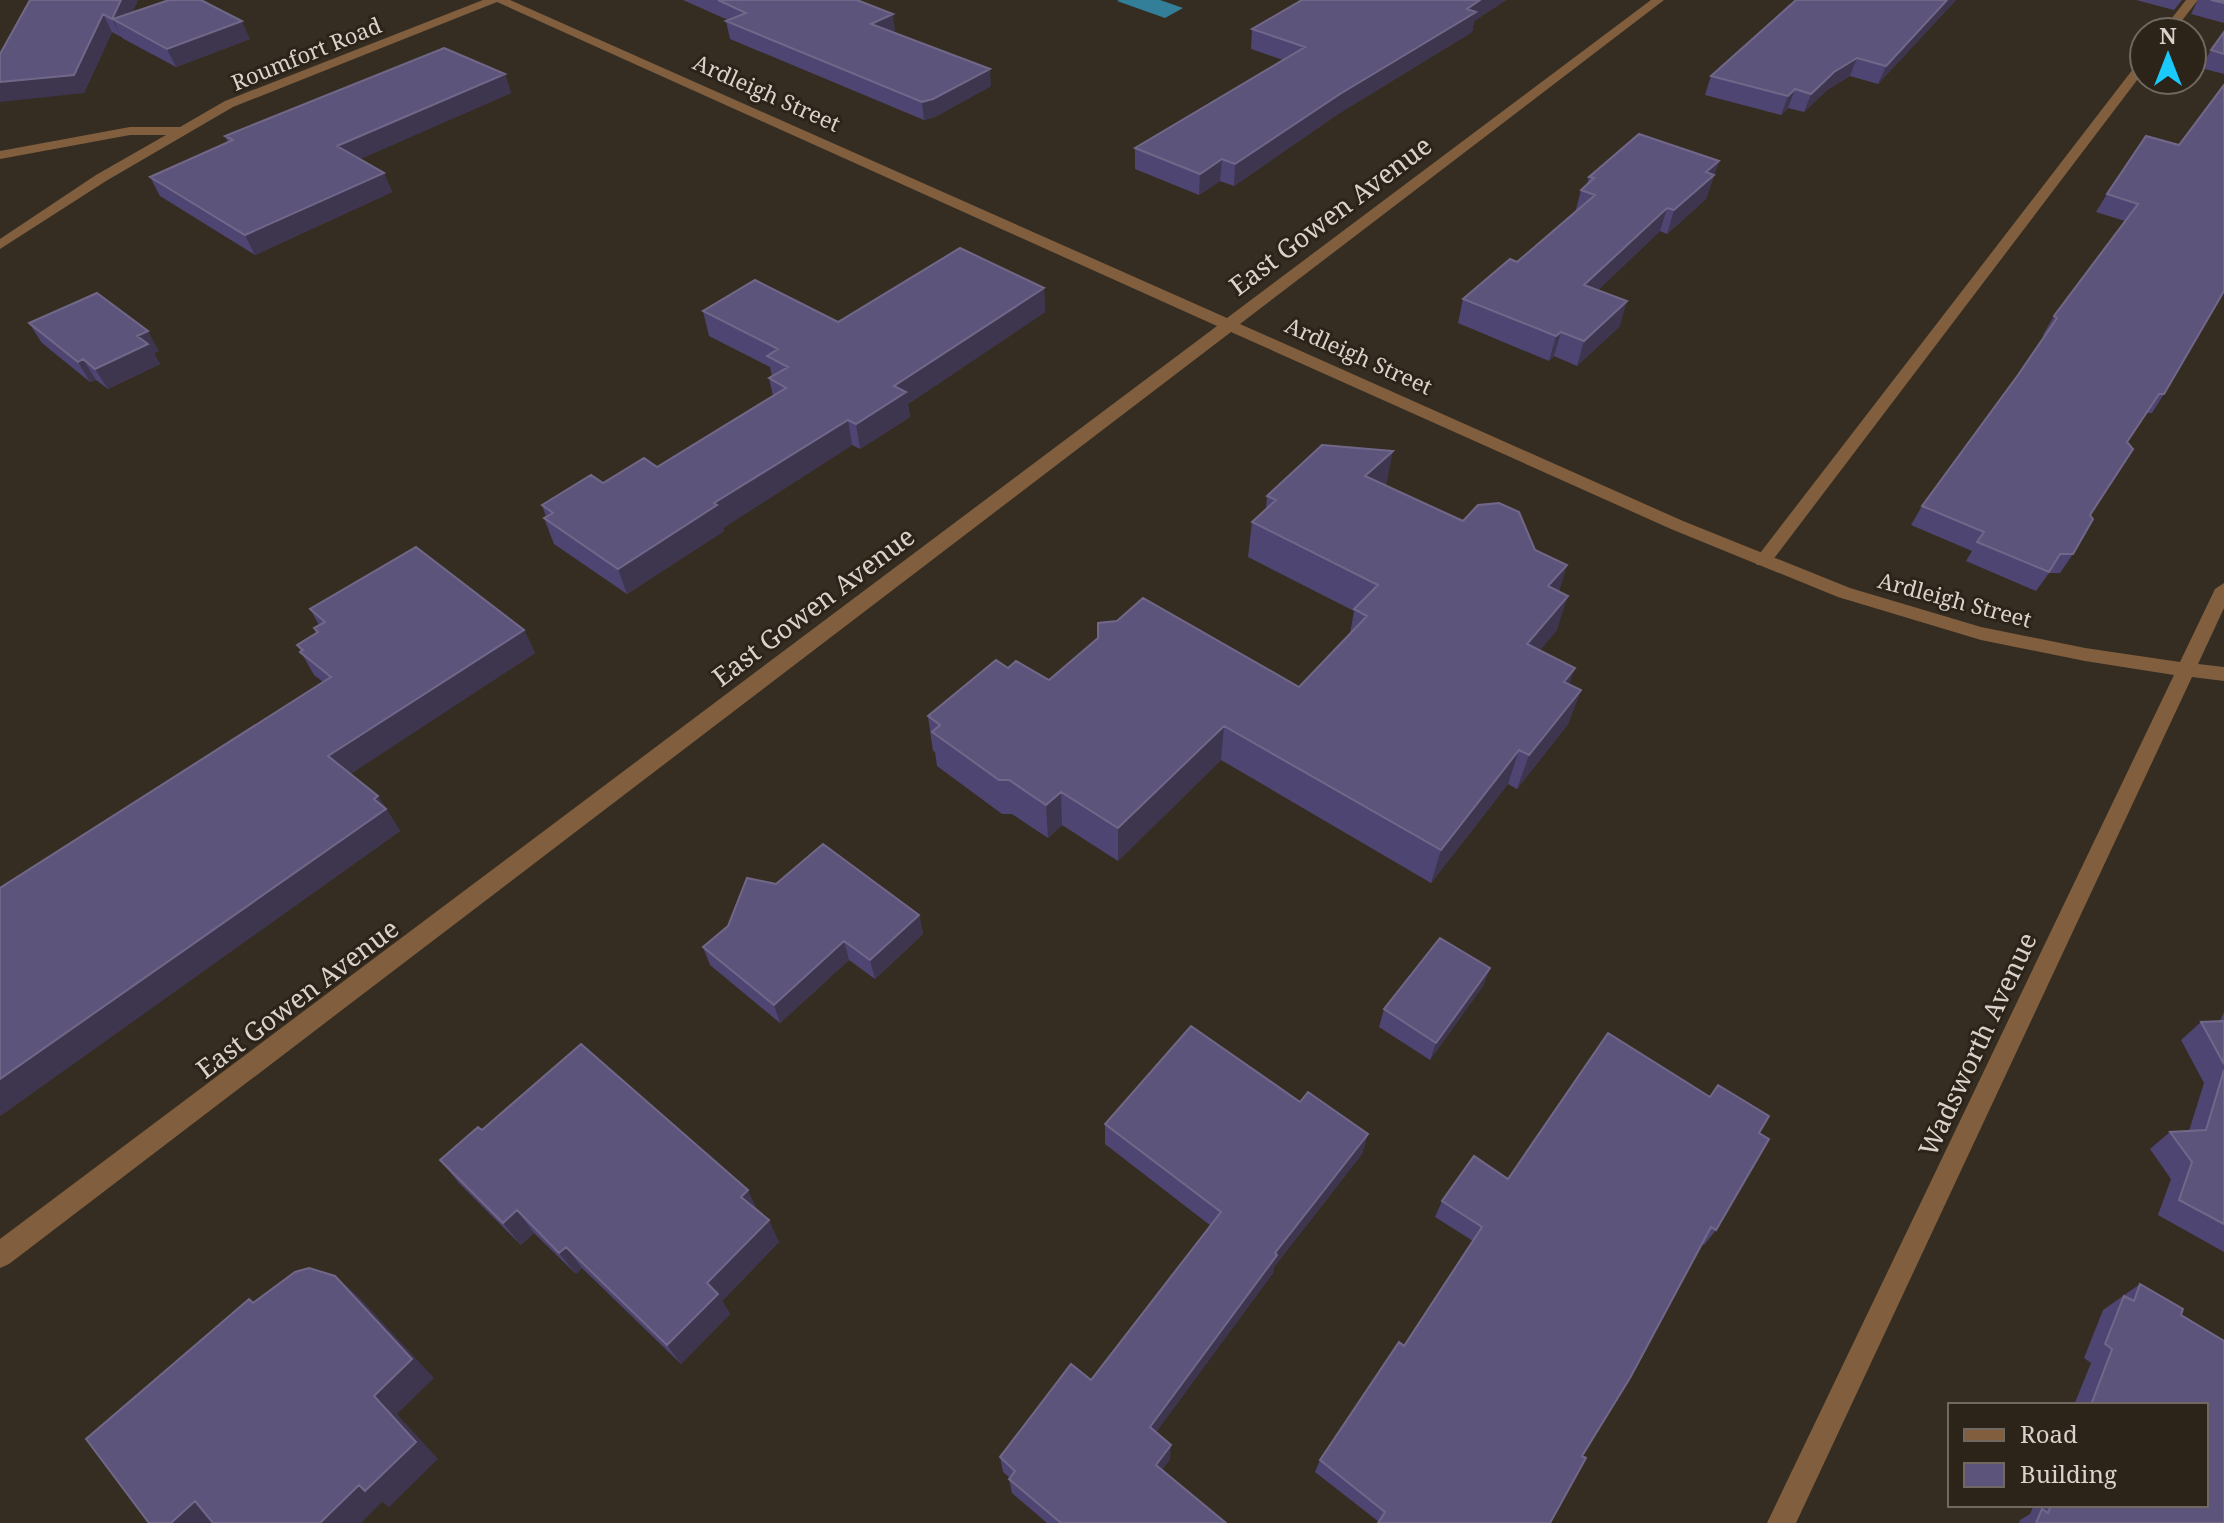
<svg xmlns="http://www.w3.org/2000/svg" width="2224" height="1523" viewBox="0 0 2224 1523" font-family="'Noto Serif',serif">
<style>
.water{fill:#337f99}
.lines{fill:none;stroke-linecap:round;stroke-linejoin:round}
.service{fill:#815f3e;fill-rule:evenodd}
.minor{fill:#815f3e;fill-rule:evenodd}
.wall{fill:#4e4573}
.shaded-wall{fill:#3e354e}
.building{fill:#5d547c;stroke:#716889;stroke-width:2}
.labels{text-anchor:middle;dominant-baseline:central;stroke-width:6;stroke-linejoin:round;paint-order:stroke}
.far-street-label{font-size:22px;fill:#d9d3cc;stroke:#2c2319}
.street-label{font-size:26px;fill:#d9d3cc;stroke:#2c2319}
</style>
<rect width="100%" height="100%" fill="#362d22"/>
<!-- water -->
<path class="water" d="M1119 0H1160L1183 8 1165 18 1117 1Z"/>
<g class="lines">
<!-- service -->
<path class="service" d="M2186 0H2198L2173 32H2161Z
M2144 59V71L1769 565H1757L1754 561 1757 557 2140 60Z"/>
<!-- minor -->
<path class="minor" d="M483 0H510L1227 318 1651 0H1664L1240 324 1683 521 1850 588 1981 627 2085 648 2180 662 2215 589 2224 583V608L2198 664 2224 667V681L2192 677 1796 1523H1767L2174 675 2085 661 1981 640 1838 597 1671 529 1231 332 9 1264 0 1268V1239L1217 326 497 2 233 107 106 181 0 249V239L96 175 166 135H130L0 159V151L130 127H180L225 101Z"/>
</g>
<!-- wall -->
<path class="wall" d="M30 0H138L132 13 250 39 176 67 122 38V36L121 37 112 32 84 93Z
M683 0H857L895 31 892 32 991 86 935 117 924 120 730 39 726 21 728 20Z
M1302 0H1506L1474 21 1472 32 1338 114 1234 186 1220 181 1199 195 1135 169V148L1283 60 1251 49 1252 29Z
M1956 0 1878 84 1850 76 1827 90 1804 112 1788 108 1781 115 1705 95 1711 76Z
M2136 0H2182L2174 10Z
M2198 0H2224V23L2191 14Z
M2224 32V74L2201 68 2211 50Z
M505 74 511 93 359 159 384 173 392 192 255 255 160 196 150 177 228 143 225 136Z
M2146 136 2164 394 2152 413H2146L2127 442 2090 515 2073 554 2060 573H2049L2036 591 1966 561 1972 551 1911 525 1922 506 2018 375 2045 336 2043 335 2054 316 2125 221 2096 212 2107 194Z
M1719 161 1706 199 1667 234 1660 231 1598 290 1620 326 1577 366 1554 356 1549 361 1458 323 1463 299 1517 262 1575 213 1581 190 1587 184 1589 177Z
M1044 288 1045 312 908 404 910 417 860 449 852 445 723 528 724 531 627 594 554 544 544 518 546 517 542 505 603 483 657 467 773 396 769 378 772 376 770 367 709 336 703 311 838 322Z
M29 323 159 351 154 353 160 364 108 389 96 380 90 382 42 343Z
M1386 486 1463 521 1535 550 1567 565 1559 591 1557 630 1540 650 1569 684 1581 690 1568 724 1517 789 1508 784 1431 883 1221 760 1118 861 1062 825 1048 838 1012 814H1002L937 766 935 752 933 751 928 716 1008 668 1049 680 1299 687 1350 634 1354 611 1248 557 1252 522 1266 509 1267 496Z
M310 609 524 630 535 653 350 774 378 796 400 831 0 1116V888L323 682 314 675 297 645 316 633 314 628 319 625Z
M919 915 923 934 875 979 849 960 780 1023 710 965 703 947Z
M1490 968 1483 986 1430 1060 1379 1027 1384 1009Z
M2224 1012V1252L2158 1215 2171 1179 2150 1149 2170 1132 2189 1131 2204 1083 2181 1040 2201 1022 2220 1021Z
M1300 1102 1368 1134 1362 1154 1274 1267 1273 1273 1156 1432 1170 1459 1162 1470 1226 1523H1047L1012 1493 1009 1479 1010 1478 1003 1472 1000 1457 1091 1380 1211 1226 1105 1144V1124Z
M482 1130 757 1210 779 1242 722 1301 730 1314 681 1364 582 1268 576 1274 534 1233 521 1245 459 1183 440 1160Z
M1759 1133 1716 1230 1704 1245 1702 1244 1379 1522 1315 1472 1320 1460 1404 1346 1473 1241 1435 1217 1442 1201 1508 1179Z
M2140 1284 2183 1309 2181 1315 2224 1341V1523H2019L2020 1520 2030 1514 2034 1505H2206V1405H2074L2091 1363 2084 1358 2103 1310Z"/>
<!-- shaded-wall -->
<path class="shaded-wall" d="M121 0H138L126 26 113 19 121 37 112 19Z
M1480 0H1506L1474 21 1472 32 1338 114 1234 186 1235 164Z
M1947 0H1956L1878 84 1886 66Z
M103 14 112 32 84 93 0 102V82Z
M893 14 895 31 873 42 871 24Z
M242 21 250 39 176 67 167 49Z
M1857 58 1850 76 1827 90 1804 112 1811 94 1834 72Z
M990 69 991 86 935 117 924 120 922 102Z
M505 74 511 93 345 166 337 146Z
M1795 89 1788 108 1781 115 1788 96Z
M1222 159 1220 181 1199 195 1200 174Z
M1719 161 1706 199 1667 234 1674 210 1706 172Z
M384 173 392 192 255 255 245 235Z
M1667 208 1660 231 1578 309 1584 285Z
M1044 288 1045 312 908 404 910 417 860 449 856 424 894 386Z
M1627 301 1620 326 1577 366 1584 341Z
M148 331 159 351 154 353 160 364 108 389 95 369 137 336Z
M1561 332 1554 356 1549 361 1556 336Z
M83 359 96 380 90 382 78 362Z
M848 420 852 445 723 528 724 531 627 594 618 569 714 503Z
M1393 451 1386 486 1365 476Z
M1567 565 1556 600 1548 586Z
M1568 596 1557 630 1516 679 1527 644Z
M524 630 535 653 343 779 328 756Z
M1575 668 1563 702 1564 682Z
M1581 690 1568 724 1517 789 1529 755Z
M1224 726 1221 760 1118 861V828Z
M1519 750 1508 784 1431 883 1441 850Z
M1061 792 1062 825 1048 838 1046 805Z
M378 796 400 831 0 1116V1079Z
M919 915 923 934 875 979 870 960Z
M844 941 849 960 780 1023 774 1005Z
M1490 968 1483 986 1430 1060 1436 1043Z
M1368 1134 1362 1154 1274 1267 1273 1273 1149 1442 1150 1427 1275 1253Z
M748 1190 759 1213 741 1197Z
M517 1210 534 1233 521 1245 503 1223Z
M769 1220 779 1242 722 1301 730 1314 681 1364 667 1345 707 1283Z
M566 1247 582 1268 576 1274 559 1253Z
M335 1276 358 1296 434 1378 397 1414 438 1459 389 1507 382 1502 361 1523H320L374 1396Z
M1171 1445 1170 1459 1155 1479 1156 1465Z
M195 1501 218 1523H171Z"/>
<!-- building -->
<path class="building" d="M30 0H121L112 19 103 14 74 75 0 82V54Z
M169 0H201L242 21 167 49 113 19Z
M718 0H857L893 14 871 24 990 69 933 99 922 102 726 21 746 13Z
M1302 0H1480L1467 9 1476 12 1340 94 1235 164 1222 159 1200 174 1135 148 1305 47 1252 29Z
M1796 0H1947L1886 66 1857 58 1834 72 1811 94 1795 89 1788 96 1711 76Z
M2211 0H2224V3Z
M2224 32V54L2211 50Z
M444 48 505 74 337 146 384 173 245 235 150 177 233 140 225 136Z
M2224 85V291L2164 394H2159L2127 442 2133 449 2090 515 2093 519 2073 554H2060L2049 572 1977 542 1984 532 1922 506 2018 375 2057 318 2054 316 2138 204 2107 194 2146 136 2179 145Z
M1639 134 1719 161 1706 172 1714 175 1674 210 1667 208 1584 285 1627 301 1584 341 1561 332 1556 336 1463 299 1510 259 1517 262 1595 195 1581 190 1594 178 1589 177Z
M960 248 1044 288 894 386 906 392 856 424 848 420 714 503 717 505 618 569 544 518 553 513 542 505 591 475 603 483 644 458 657 467 786 388 769 378 788 367 767 356 778 349 703 311 755 280 838 322Z
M97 293 148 331 137 336 148 344 95 369 83 359 78 362 29 323Z
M1322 445 1393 451 1365 476 1463 521 1478 505 1499 503 1519 512 1535 550 1567 565 1548 586 1568 596 1527 644 1575 668 1564 682 1581 690 1529 755 1519 750 1441 850 1224 726 1118 828 1061 792 1046 805 1009 780H999L932 732 940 725 928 716 996 660 1008 668 1016 661 1049 680 1098 638V623L1117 621 1143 598 1299 687 1367 616 1354 609 1378 585 1252 522 1276 500 1267 496Z
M416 547 524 630 328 756 378 796 374 799 386 809 0 1079V888L331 677 300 652 303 650 297 645 318 632 314 628 325 622 310 609Z
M823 844 919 915 870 960 844 941 774 1005 703 947 728 926 747 878 776 884Z
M1440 938 1490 968 1436 1043 1384 1009Z
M2224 1021V1064L2201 1022Z
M1191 1026 1300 1102 1308 1092 1368 1134 1275 1253 1277 1255 1150 1427 1171 1445 1156 1465 1226 1523H1061L1009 1479 1015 1471 1000 1457 1071 1364 1091 1380 1221 1212 1105 1124Z
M1608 1033 1710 1097 1718 1085 1769 1116 1759 1133 1769 1139 1716 1230 1711 1227 1630 1378 1582 1456 1586 1458 1550 1523H1378L1385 1512 1320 1460 1399 1342 1404 1346 1482 1227 1442 1201 1474 1156 1508 1179Z
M581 1044 748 1190 741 1197 769 1220 707 1283 718 1294 667 1345 566 1247 559 1253 517 1210 503 1223 440 1160 478 1127 482 1130Z
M2224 1070V1224L2179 1200 2192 1162 2170 1132 2206 1130Z
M309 1268 335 1276 412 1359 374 1396 416 1442 365 1491 359 1485 320 1523H213L195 1501 171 1523H149L86 1439 249 1299 253 1303 295 1272Z
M2140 1284 2183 1309 2181 1315 2224 1341V1523H2036L2042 1509 2048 1513 2051 1505H2206V1405H2091L2112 1349 2105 1344 2124 1296 2134 1301Z"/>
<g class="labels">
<!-- far-street labels -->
<g class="far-street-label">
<text transform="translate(306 53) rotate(-22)">Roumfort Road</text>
<text transform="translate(767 92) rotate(24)">Ardleigh Street</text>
<text transform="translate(1359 355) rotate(24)">Ardleigh Street</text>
<text transform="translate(1955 599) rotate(15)">Ardleigh Street</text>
</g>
<!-- street labels -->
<g class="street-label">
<text transform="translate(1330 215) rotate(-37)">East Gowen Avenue</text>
<text transform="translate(813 606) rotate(-37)">East Gowen Avenue</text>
<text transform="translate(297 998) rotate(-37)">East Gowen Avenue</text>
<text transform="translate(1977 1044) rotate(-65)">Wadsworth Avenue</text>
</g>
</g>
<!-- legend -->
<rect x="1948" y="1403" width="260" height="104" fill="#2c2319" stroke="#716961" stroke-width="2"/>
<rect x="1964" y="1429" width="40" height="12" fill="#815f3e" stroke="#716961" stroke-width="2"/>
<text x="2020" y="1443" font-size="24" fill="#d9d3cc">Road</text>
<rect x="1964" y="1463" width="40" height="24" fill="#5d547c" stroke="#716961" stroke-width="2"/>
<text x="2020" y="1483" font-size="24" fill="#d9d3cc">Building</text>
<!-- north arrow -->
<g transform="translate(2168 56)"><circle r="38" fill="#2c2319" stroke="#716961" stroke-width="2"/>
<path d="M0-6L14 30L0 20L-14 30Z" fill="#1bcafc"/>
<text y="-12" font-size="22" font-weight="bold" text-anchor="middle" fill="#d9d3cc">N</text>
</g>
</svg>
